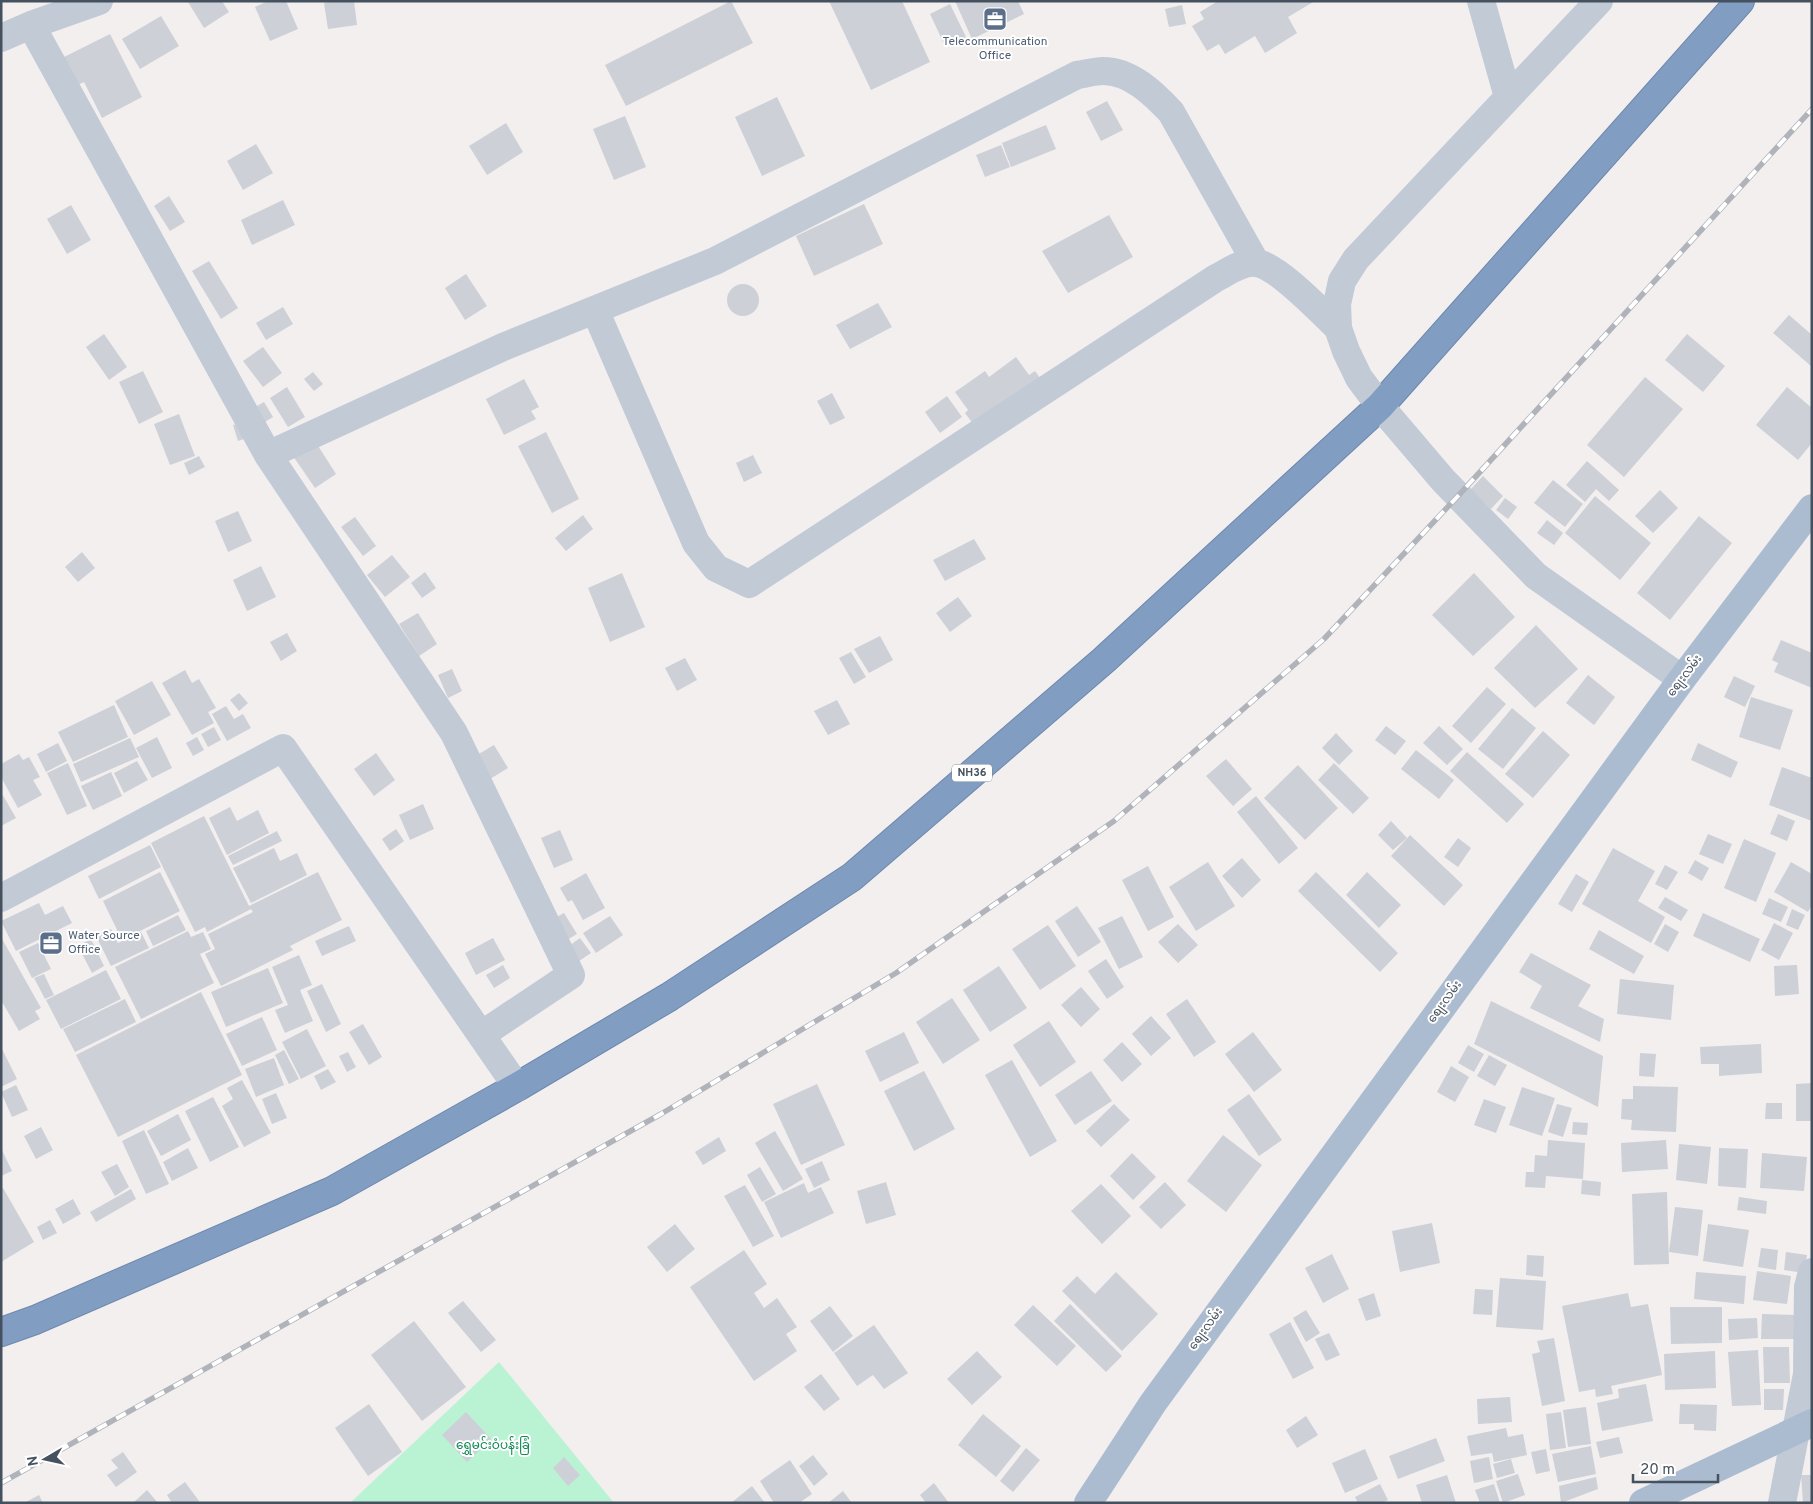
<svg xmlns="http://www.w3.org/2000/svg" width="1813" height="1504" viewBox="0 0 1813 1504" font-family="Overpass,'Noto Sans Myanmar',sans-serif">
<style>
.green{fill:#b9f3d3}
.building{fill:#cdd0d7}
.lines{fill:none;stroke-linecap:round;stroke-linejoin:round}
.highway-casing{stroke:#6d88ae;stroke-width:30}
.minor{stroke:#c1cad5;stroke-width:28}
.major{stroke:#acbcd0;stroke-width:28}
.highway{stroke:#829dc2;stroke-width:28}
.rail-casing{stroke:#b0b3ba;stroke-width:5.5}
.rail{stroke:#fff;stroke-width:4;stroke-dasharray:11;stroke-linecap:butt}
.labels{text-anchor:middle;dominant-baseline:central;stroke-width:4;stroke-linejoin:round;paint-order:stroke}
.shield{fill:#fff;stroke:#7d858e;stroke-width:1}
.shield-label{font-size:11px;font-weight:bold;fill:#45515e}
.service-label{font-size:12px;fill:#4e5e75;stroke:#fff}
.street-label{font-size:12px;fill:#45515e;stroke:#fff}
.park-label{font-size:12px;fill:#0e8753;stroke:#fff}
</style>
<rect width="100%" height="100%" fill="#f2efee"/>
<!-- green -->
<path class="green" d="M499 1362 614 1503H350Z"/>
<!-- building -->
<path class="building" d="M189 1H222L229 12 204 28 188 2Z
M268 1H286L298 29 270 41 255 7Z
M333 1H354L357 25 328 29 324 3Z
M731 1 753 43 626 106 605 65Z
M829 1H902L930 62 871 90Z
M955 1H1018L1024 14 972 39Z
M1218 1H1315L1288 17 1297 33 1265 53 1255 36 1225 54 1219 44 1207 51 1192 26 1204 19 1200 12Z
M950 4 966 37 945 46 930 14Z
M1182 5 1186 24 1169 27 1165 9Z
M161 16 179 46 140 69 122 39Z
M110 34 142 97 102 118 84 82 76 86 62 58Z
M777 97 805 156 762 176 735 117Z
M1107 101 1123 130 1101 141 1086 112Z
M625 116 646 167 614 180 593 129Z
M506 123 523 152 487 175 469 146Z
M1046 125 1056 149 1011 167 1002 143Z
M256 144 273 173 243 190 227 161Z
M1001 145 1010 167 985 177 976 155Z
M169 196 185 222 170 231 154 206Z
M283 200 295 225 252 245 241 220Z
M864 204 883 244 814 276 796 236Z
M71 205 91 240 67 254 47 219Z
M1109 215 1133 257 1068 293 1042 251Z
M209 261 238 308 221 319 192 271Z
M466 274 487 306 465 320 445 288Z
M727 300a16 16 0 1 1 32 0a16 16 0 1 1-32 0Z
M878 303 892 327 850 349 836 325Z
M283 307 293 324 266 340 256 323Z
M1789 315 1812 335V367L1773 333Z
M104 334 127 367 109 380 86 347Z
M1687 334 1725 366 1703 392 1665 360Z
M263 347 282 373 263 387 243 361Z
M1016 357 1029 375 1035 371 1045 385 976 428 965 413 968 410 955 392 985 371 989 377Z
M143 371 163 412 139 424 119 382Z
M313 372 323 384 314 391 304 379Z
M1645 377 1683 409 1624 477 1587 445Z
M524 379 539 407 531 411 536 419 504 435 486 399Z
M287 387 305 417 288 427 270 398Z
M1787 387 1812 408V443L1798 460 1756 425Z
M832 393 845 418 830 425 817 401Z
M947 396 962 417 940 433 925 412Z
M264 402 273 417 257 427 248 411Z
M179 414 195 456 170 465 154 424Z
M246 422 250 437 238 441 233 425Z
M546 432 579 499 552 513 518 446Z
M315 441 336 474 315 488 293 456Z
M753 455 762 473 744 482 736 463Z
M199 456 205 467 189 475 184 463Z
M1587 461 1619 490 1609 501 1596 489 1585 502 1566 485Z
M1483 476 1503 496 1491 509 1470 490Z
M1553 480 1583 504 1565 527 1534 503Z
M1660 490 1678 508 1653 533 1635 516Z
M1595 496 1651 543 1620 580 1565 533Z
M1505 498 1517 507 1508 519 1496 510Z
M238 511 252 541 228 552 215 521Z
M583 515 593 529 566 551 555 538Z
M1699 516 1732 543 1670 620 1637 593Z
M355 517 376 546 363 556 341 527Z
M1547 520 1563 533 1554 545 1537 533Z
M974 539 986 559 945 581 933 560Z
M82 552 95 568 78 582 65 567Z
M392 555 410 577 385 597 367 575Z
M261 566 276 597 247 611 233 580Z
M425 572 436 588 422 598 411 583Z
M622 573 645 627 610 642 588 588Z
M1474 573 1515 617 1473 656 1432 615Z
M958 597 972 616 950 632 936 613Z
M418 613 437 644 419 656 399 624Z
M1536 625 1578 669 1535 708 1494 668Z
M287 633 297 651 281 661 270 642Z
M880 636 893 660 869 673 854 649Z
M1781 640 1812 653V688L1774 672 1778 663 1772 660Z
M851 652 866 677 854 684 839 658Z
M685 658 697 680 677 691 665 668Z
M452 669 462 691 448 698 438 675Z
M185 670 192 683 199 679 216 708 208 712 214 723 192 735 162 683Z
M1588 675 1615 697 1594 725 1566 703Z
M1734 676 1755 686 1745 707 1724 697Z
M152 681 171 715 134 735 115 701Z
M1487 687 1506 704 1471 743 1452 726Z
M239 693 248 703 239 711 230 700Z
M1751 697 1793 710 1780 750 1739 737Z
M837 700 850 724 828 735 814 711Z
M114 705 128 737 73 762 58 732Z
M226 706 234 719 243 714 251 728 227 741 212 714Z
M1512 708 1536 728 1503 769 1478 749Z
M1386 726 1406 741 1395 755 1375 740Z
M1439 726 1463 749 1447 765 1423 743Z
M214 727 221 740 208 747 201 734Z
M1543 731 1570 755 1533 798 1505 774Z
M1336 733 1353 751 1339 765 1322 748Z
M157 737 172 768 152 778 136 748Z
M197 737 204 750 193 756 186 743Z
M130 738 139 757 81 782 73 764Z
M58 743 67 761 46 772 37 754Z
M1698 743 1738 762 1731 778 1691 760Z
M494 745 508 768 490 779 477 755Z
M1416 750 1454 780 1439 799 1401 769Z
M1467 752 1524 804 1507 823 1450 771Z
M376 753 395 780 374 796 354 769Z
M19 754 23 760 29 757 40 777 33 780 42 795 18 808 1 777V764Z
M1226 759 1252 789 1233 806 1206 776Z
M137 761 148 780 124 793 114 773Z
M68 763 87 806 67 815 47 773Z
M1334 763 1369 798 1353 814 1318 780Z
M1298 765 1338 808 1305 840 1264 798Z
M1782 767 1812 778V821L1769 805Z
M111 772 122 796 93 810 81 786Z
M1 792 16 818 1 826Z
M1256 796 1298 848 1279 864 1237 812Z
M423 804 434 829 410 840 399 815Z
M230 807 237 821 258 810 269 833 227 855 209 818Z
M1778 814 1795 821 1787 841 1770 834Z
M204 816 249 906 318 872 342 920 290 946 293 950 221 986 205 954 215 949 208 934 253 912 251 909 207 932 205 927 195 932 151 843Z
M1391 821 1407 838 1393 850 1378 835Z
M396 829 404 841 390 851 382 839Z
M560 830 573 860 554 868 541 838Z
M277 831 282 841 233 865 228 856Z
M1708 834 1732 844 1723 864 1699 854Z
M1410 835 1463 885 1444 906 1391 856Z
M1458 838 1471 848 1458 867 1444 857Z
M1744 839 1776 853 1756 902 1724 888Z
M150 845 161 867 99 899 88 876Z
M274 848 280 861 297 853 307 875 251 903 233 868Z
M1613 848 1655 871 1638 901 1665 917 1651 943 1582 904Z
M1242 858 1261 880 1242 898 1222 876Z
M1695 860 1709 868 1702 881 1688 873Z
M1208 862 1235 906 1196 931 1169 887Z
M1791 862 1812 874V905L1808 912 1774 892Z
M1665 865 1678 872 1667 890 1655 884Z
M1148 866 1174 917 1148 931 1122 880Z
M160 872 180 911 122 940 103 901Z
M1316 872 1398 953 1380 972 1298 891Z
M1367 872 1401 905 1379 928 1346 895Z
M586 873 605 908 583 920 572 900 568 902 560 888Z
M1576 874 1589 882 1572 912 1558 904Z
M1665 897 1688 910 1681 921 1658 908Z
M1769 898 1788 907 1781 922 1762 914Z
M39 903 45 915 63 906 72 923 16 951 1 921Z
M1077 906 1101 942 1078 957 1055 921Z
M1792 909 1805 915 1798 930 1786 925Z
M564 913 577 934 567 940 553 919Z
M1703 913 1760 939 1750 962 1693 936Z
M178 915 186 930 153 946 146 931Z
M610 916 623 935 596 953 583 933Z
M1122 916 1143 957 1119 969 1098 928Z
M1774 923 1793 933 1779 960 1761 950Z
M1178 924 1198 945 1178 963 1158 942Z
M1665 924 1679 932 1668 952 1654 944Z
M1048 925 1076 966 1040 990 1012 949Z
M349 926 356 941 322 956 315 941Z
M111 929 118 943 141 932 149 948 111 966 96 936Z
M1599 930 1644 956 1634 974 1589 949Z
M188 931 191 937 203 932 211 949 200 954 214 983 141 1019 115 967Z
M1 937 41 1008 35 1011 40 1019 19 1031 1 1000Z
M493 938 505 960 476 975 465 953Z
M580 938 591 953 576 963 566 948Z
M91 939 104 966 92 973 78 946Z
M38 943 51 969 32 978 19 952Z
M1531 953 1591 985 1578 1006 1604 1019 1600 1042 1530 1008 1542 986 1519 972Z
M299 955 312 985 300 990 313 1021 285 1033 275 1010 288 1005 272 967Z
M1106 959 1124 987 1107 999 1088 971Z
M503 965 510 978 494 988 486 975Z
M1797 965 1799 994 1775 996 1774 966Z
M999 966 1027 1008 990 1032 963 990Z
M268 968 283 1003 226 1027 211 992Z
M106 970 121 999 61 1029 46 1000Z
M44 974 54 995 45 999 34 978Z
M1620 979 1674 985 1671 1020 1617 1014Z
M322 984 341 1024 326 1032 307 991Z
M1081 987 1100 1009 1081 1027 1061 1005Z
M201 992 242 1075 118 1137 76 1055Z
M952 998 980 1040 943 1064 916 1022Z
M125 999 136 1022 75 1052 63 1029Z
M1187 999 1216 1042 1194 1057 1166 1014Z
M1491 1001 1603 1056 1598 1107 1474 1044Z
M1151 1016 1171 1038 1151 1056 1132 1034Z
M262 1017 277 1050 242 1066 226 1034Z
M1049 1021 1076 1062 1040 1087 1013 1045Z
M363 1024 382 1057 369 1065 349 1032Z
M307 1029 326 1066 301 1079 282 1042Z
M904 1032 919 1063 880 1082 865 1051Z
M1253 1032 1282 1070 1254 1092 1225 1054Z
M1122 1042 1142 1064 1122 1082 1103 1060Z
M1761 1044 1762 1073 1719 1076V1064H1701L1700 1047Z
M1468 1045 1484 1054 1474 1072 1458 1063Z
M1 1047 17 1079 1 1087Z
M284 1050 299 1079 289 1084 275 1055Z
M348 1052 356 1067 347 1072 339 1056Z
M1640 1053 1656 1054 1654 1077 1639 1076Z
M1489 1055 1507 1065 1495 1086 1477 1076Z
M274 1058 284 1085 256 1097 245 1069Z
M1012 1060 1057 1141 1030 1157 985 1075Z
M1451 1066 1469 1077 1455 1102 1437 1092Z
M328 1069 336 1082 321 1090 314 1076Z
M924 1071 955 1129 914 1151 884 1091Z
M1091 1071 1112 1101 1075 1125 1055 1095Z
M242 1080 271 1133 244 1147 222 1106 233 1099 227 1088Z
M1812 1083V1121H1796V1084Z
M817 1084 845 1145 801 1165 773 1104Z
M16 1085 28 1110 12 1117 1 1092Z
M1633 1086 1678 1087 1676 1132 1631 1130 1632 1120 1621 1119 1622 1099H1633Z
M1522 1087 1555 1098 1542 1136 1509 1125Z
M276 1093 287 1118 272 1124 262 1099Z
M1249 1094 1282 1140 1259 1156 1227 1110Z
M213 1097 239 1147 210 1162 185 1111Z
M1484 1099 1506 1107 1496 1133 1474 1125Z
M1766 1103H1782V1119H1765Z
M1114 1104 1130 1120 1101 1147 1086 1131Z
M1557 1104 1572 1108 1563 1137 1548 1132Z
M178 1114 191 1140 161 1156 147 1131Z
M1573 1122 1588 1123 1587 1135 1572 1134Z
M41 1127 53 1150 36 1159 24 1136Z
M144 1130 169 1184 146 1194 122 1141Z
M775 1131 803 1179 783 1191 755 1143Z
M1223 1135 1262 1165 1226 1212 1187 1181Z
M719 1137 726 1151 703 1165 695 1152Z
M1548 1140 1585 1143 1583 1179 1546 1176 1545 1188 1525 1187 1526 1172H1534L1535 1155 1547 1156Z
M1666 1140 1668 1169 1622 1172 1621 1143Z
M1679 1144 1711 1147 1707 1184 1676 1180Z
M1 1148 12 1171 1 1176Z
M188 1148 198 1168 172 1181 163 1162Z
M1719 1148 1748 1149 1746 1188 1718 1186Z
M1132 1153 1156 1177 1133 1200 1110 1176Z
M1762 1153 1807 1157 1804 1191 1760 1188Z
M822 1161 830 1180 814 1188 805 1169Z
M117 1164 129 1187 115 1196 101 1172Z
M760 1167 776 1194 762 1202 747 1175Z
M1582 1180 1601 1182 1600 1196 1581 1194Z
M886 1182 896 1215 866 1224 857 1191Z
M1165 1182 1186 1205 1161 1229 1139 1207Z
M804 1183 808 1193 821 1187 834 1213 781 1238 764 1202Z
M1101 1184 1131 1216 1102 1244 1071 1211Z
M745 1185 774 1236 753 1247 724 1196Z
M3 1188 34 1242 1 1262V1189Z
M131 1189 136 1199 96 1222 90 1212Z
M1667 1192 1669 1264 1634 1265 1632 1194Z
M1739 1197 1767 1201 1766 1214 1737 1210Z
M73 1199 81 1214 63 1224 55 1209Z
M1675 1207 1703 1210 1698 1256 1669 1252Z
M50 1220 57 1233 43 1240 37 1227Z
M1432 1223 1440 1263 1400 1272 1392 1231Z
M675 1224 695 1249 667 1272 647 1247Z
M1708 1224 1749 1230 1743 1267 1703 1261Z
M1761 1248 1778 1250 1776 1270 1758 1267Z
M744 1250 767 1284 754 1293 764 1308 777 1298 797 1327 786 1334 797 1351 754 1381 690 1287Z
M1786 1252 1807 1255 1804 1273 1784 1270Z
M1332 1254 1349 1289 1323 1303 1305 1268Z
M1527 1255 1544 1256 1543 1277 1526 1275Z
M1757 1271 1791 1276 1787 1304 1753 1300Z
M1116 1272 1158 1314 1122 1351 1062 1291 1077 1276 1095 1294Z
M1696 1272 1746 1276 1744 1304 1694 1299Z
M1500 1278 1546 1281 1543 1330 1496 1327Z
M1475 1289 1493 1290 1492 1315 1473 1314Z
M1374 1293 1381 1316 1366 1321 1358 1299Z
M1628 1293 1631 1307 1648 1304 1662 1375 1611 1386 1613 1394 1596 1397 1595 1389 1579 1392 1562 1306Z
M463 1301 496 1340 481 1352 448 1313Z
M1070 1304 1122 1356 1106 1372 1054 1321Z
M1033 1305 1076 1346 1057 1366 1014 1325Z
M830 1306 853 1336 833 1352 810 1321Z
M1670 1307H1722V1343L1671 1344Z
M1306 1310 1320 1333 1306 1342 1293 1318Z
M1762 1314 1797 1315V1339H1761Z
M1757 1318 1758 1338 1729 1340 1728 1319Z
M414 1321 466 1387 422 1421 371 1355Z
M1290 1322 1314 1368 1293 1379 1269 1334Z
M874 1325 908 1373 884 1389 873 1375 857 1386 834 1353Z
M1329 1333 1340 1355 1326 1361 1315 1339Z
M1554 1338 1565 1401 1542 1406 1532 1354 1540 1352 1537 1341Z
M1763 1347H1789L1790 1383H1764Z
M1758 1350 1761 1405 1732 1406 1728 1352Z
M977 1351 1002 1377 972 1405 947 1379Z
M1715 1351 1716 1388 1665 1390 1664 1354Z
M821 1374 840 1399 824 1411 804 1387Z
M1646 1384 1653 1421 1602 1431 1597 1403 1619 1398 1618 1389Z
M1764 1389H1784L1783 1410H1764Z
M1510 1397 1512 1422 1478 1424 1477 1399Z
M369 1404 402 1452 368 1476 335 1428Z
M1680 1404 1717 1405 1716 1431 1694 1430V1424H1679Z
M1586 1407 1591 1444 1568 1447 1563 1410Z
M466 1412 491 1439 467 1462 442 1435Z
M1561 1412 1566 1448 1550 1450 1546 1414Z
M983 1414 1021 1446 996 1477 958 1445Z
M1306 1416 1318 1435 1297 1448 1286 1430Z
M1506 1428 1508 1437 1523 1434 1527 1455 1494 1462 1492 1453 1471 1456 1467 1436Z
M1619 1437 1623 1453 1600 1458 1596 1442Z
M1436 1438 1445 1461 1398 1479 1389 1456Z
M1591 1446 1596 1474 1558 1482 1552 1454Z
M1026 1448 1040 1460 1013 1492 1000 1481Z
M1365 1449 1378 1479 1345 1493 1332 1463Z
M1546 1449 1550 1471 1536 1474 1531 1452Z
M123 1452 137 1472 116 1487 107 1475 118 1468 111 1460Z
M813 1455 828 1474 814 1486 799 1466Z
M564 1457 580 1475 568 1486 553 1468Z
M1489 1457 1493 1479 1474 1483 1470 1461Z
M1511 1459 1515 1473 1497 1478 1493 1464Z
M790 1460 812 1494 799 1503H774L760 1481Z
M1518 1474 1525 1495 1503 1503 1496 1481Z
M1447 1475 1456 1503H1422L1416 1485Z
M1801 1475H1812V1503H1803Z
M1596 1477 1598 1489 1561 1503 1559 1486Z
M185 1482 199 1501 197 1503H172L167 1495Z
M934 1483 949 1503H926L920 1495Z
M1380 1484 1388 1500 1382 1503H1358L1355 1497Z
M1494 1484 1500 1503H1480L1475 1490Z
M752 1486 765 1503H731Z
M147 1490 158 1503H133Z
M843 1491 852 1503H828Z
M39 1495 43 1503H24Z"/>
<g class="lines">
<!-- highway casing -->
<g class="highway-casing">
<path id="highway" d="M1 1332 35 1320 332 1191 517 1087 669 997 852 877 1104 660 1380 406 1740 1"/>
</g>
<!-- minor -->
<path class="minor" d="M1481 1 1508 97
M1599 1 1356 259 1342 281 1337 304 1338 328 1346 351 1359 378 1380 406 1443 480 1536 576 1682 679
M31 25 268 455 454 733 571 975 481 1035
M1 38 31 25 99 1
M595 310 696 543 716 568 749 584 1216 278C1228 272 1242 261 1256 263 1277 265 1322 313 1338 328
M268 455 503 347 715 261 1077 75C1085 74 1095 71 1103 71 1131 71 1154 94 1171 112L1256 263
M1 898 283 748 517 1087
M1782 1503 1807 1374 1808 1287 1812 1272"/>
<!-- major -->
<path class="major" d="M1088 1503 1153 1403 1682 679 1812 508
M1643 1503 1812 1423"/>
<!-- highway -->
<use href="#highway" class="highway"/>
<!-- rail casing -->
<g class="rail-casing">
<path id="rail" d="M1 1483 661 1114 896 973 1114 821 1324 639 1458 496 1812 109"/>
</g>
<!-- rail -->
<use href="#rail" class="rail"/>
</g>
<!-- icons -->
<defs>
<g id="office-square" transform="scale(1.25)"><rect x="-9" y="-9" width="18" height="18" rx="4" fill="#5c6f8a" stroke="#fff"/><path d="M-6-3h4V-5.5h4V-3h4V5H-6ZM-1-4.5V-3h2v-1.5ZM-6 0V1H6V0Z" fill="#fff"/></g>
</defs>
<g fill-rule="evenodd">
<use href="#office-square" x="995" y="19"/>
<use href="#office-square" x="51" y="943"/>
</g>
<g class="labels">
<!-- shield labels -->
<rect class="shield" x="952" y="764.5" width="40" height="17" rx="4"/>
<g class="shield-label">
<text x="972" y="773">NH36</text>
</g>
<!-- service labels -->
<g class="service-label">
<text x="995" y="42">Telecommunication<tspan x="995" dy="14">Office</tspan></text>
<text x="68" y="936" text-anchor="start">Water Source<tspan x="68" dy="14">Office</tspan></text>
</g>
<!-- street labels -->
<g class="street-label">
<text transform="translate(1685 676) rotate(-53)">စျေးလမ်း</text>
<text transform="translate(1445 1002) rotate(-54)">စျေးလမ်း</text>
<text transform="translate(1206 1329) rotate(-54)">စျေးလမ်း</text>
</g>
<!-- park labels -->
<g class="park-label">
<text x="493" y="1446">ရွှေမင်းဝံပန်းခြံ</text>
</g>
</g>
<!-- border -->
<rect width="1813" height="1504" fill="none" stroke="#45515e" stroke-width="5"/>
<!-- north arrow -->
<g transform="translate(45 1459) rotate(261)" stroke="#ffffff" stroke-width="4" paint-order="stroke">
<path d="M0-4L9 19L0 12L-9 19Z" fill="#45515e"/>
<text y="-8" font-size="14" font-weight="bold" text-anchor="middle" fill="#45515e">N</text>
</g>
<!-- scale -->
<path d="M1633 1474v8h85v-8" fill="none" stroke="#45515e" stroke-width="2.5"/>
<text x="1640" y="1474" font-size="15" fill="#45515e" stroke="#ffffff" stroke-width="4" paint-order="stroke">20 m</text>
</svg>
